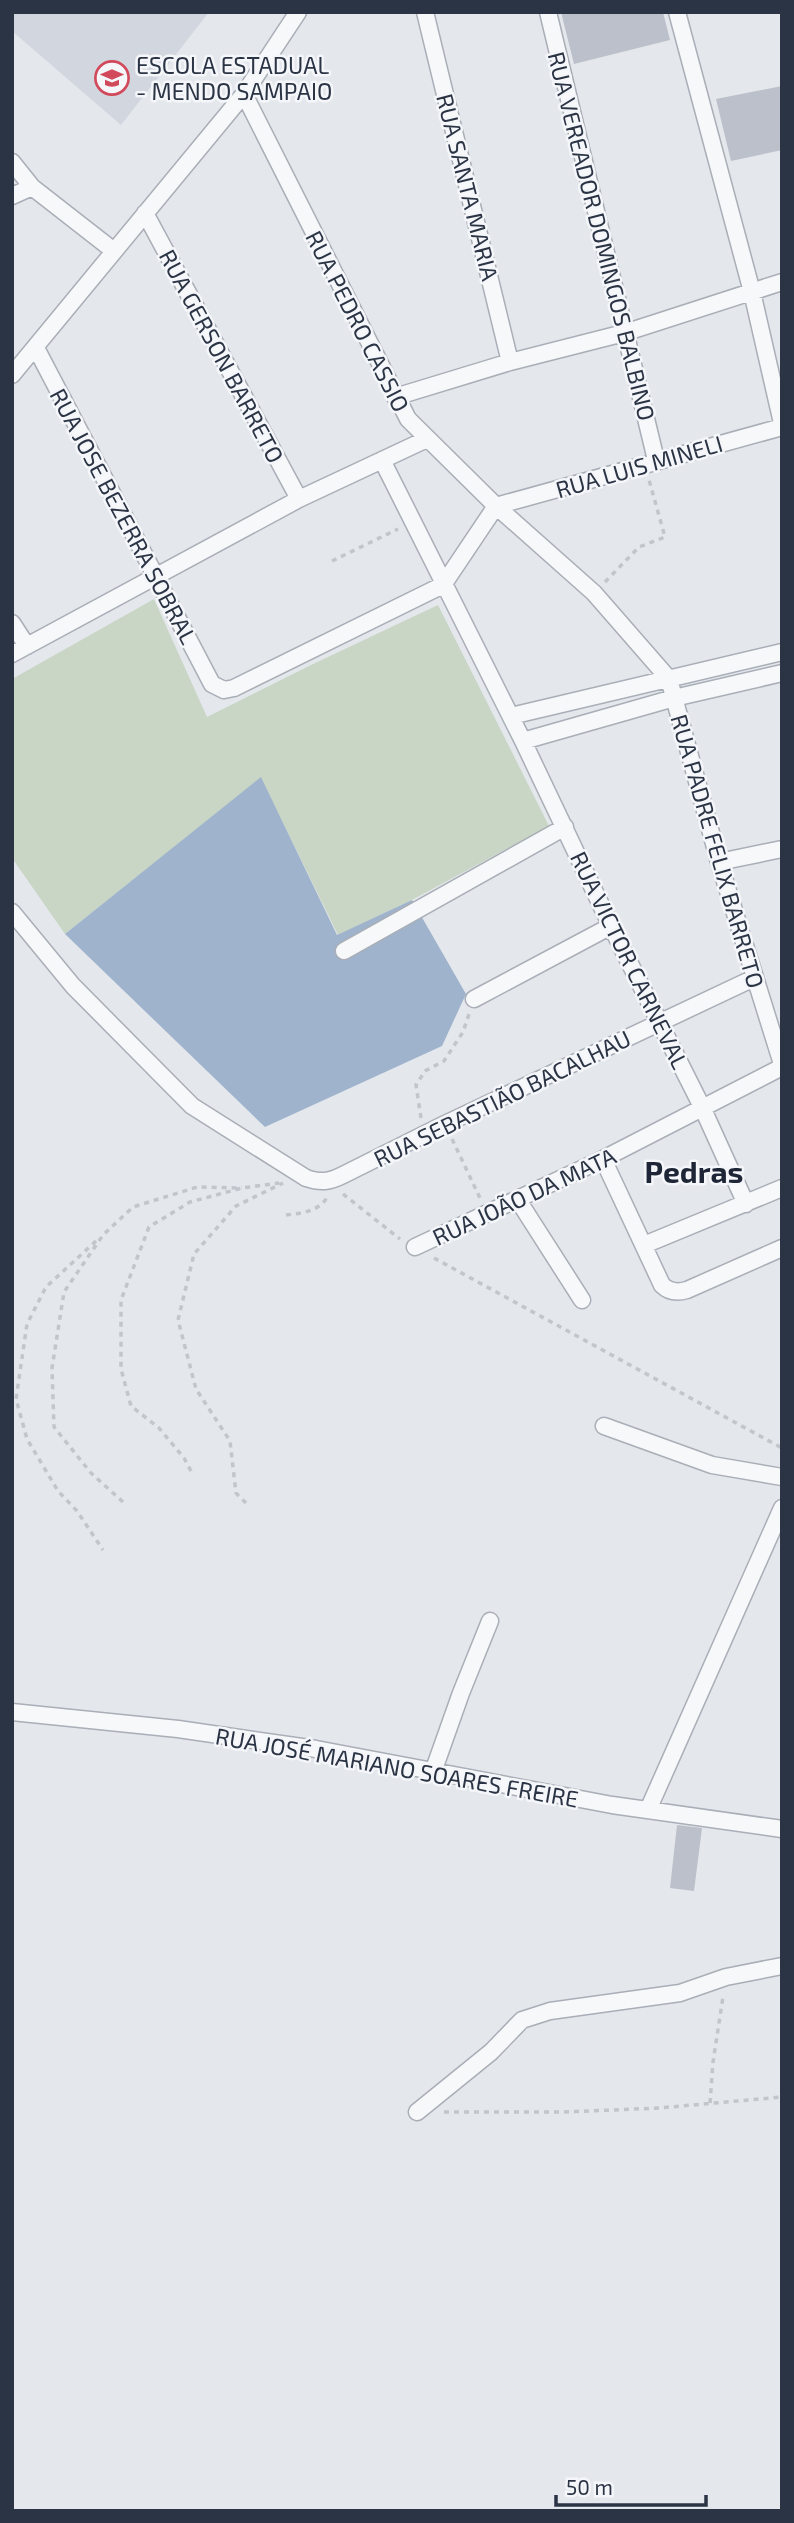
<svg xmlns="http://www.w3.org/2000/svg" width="794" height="2523" viewBox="0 0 794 2523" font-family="'Exo 2',sans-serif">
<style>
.built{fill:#d2d6de}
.green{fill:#c9d6c5}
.water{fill:#9fb4cc}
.building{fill:#bbc0ca}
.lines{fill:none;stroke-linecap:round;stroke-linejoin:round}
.minor-casing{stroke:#a9aeb7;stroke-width:19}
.path{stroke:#c2c5cb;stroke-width:3.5;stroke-dasharray:5 5;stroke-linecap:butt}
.minor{stroke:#f7f8fa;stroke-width:16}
.labels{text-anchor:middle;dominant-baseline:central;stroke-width:5;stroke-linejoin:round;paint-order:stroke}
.poi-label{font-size:23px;fill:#2b3445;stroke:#f4f6f9;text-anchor:start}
.street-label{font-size:23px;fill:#2b3445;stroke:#f4f6f9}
.district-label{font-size:30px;font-weight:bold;fill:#1d2536;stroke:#f4f6f9}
</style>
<rect width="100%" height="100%" fill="#e4e7ec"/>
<!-- built -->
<path class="built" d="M12 12H209L121 125 12 31Z"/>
<!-- green -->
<path class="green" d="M154 599 207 717 311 665 438 605 549 826 412 900 338 935 261 778 65 934 12 858V679Z"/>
<!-- water -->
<path class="water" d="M261 777 337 935 412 900 466 994 442 1046 265 1127 65 934Z"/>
<!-- building -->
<path class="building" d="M561 12H663L670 40 574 64Z
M782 86V150L731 161 716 99Z
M677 1825 702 1828 694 1891 670 1888Z"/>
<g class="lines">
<!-- minor casing -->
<g class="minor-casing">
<path id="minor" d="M425 12 510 362
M548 12 656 460
M677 12 752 292 782 423
M244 94 408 419 496 506 594 593 669 679 719 862 782 1064
M12 162 32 187 114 251
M12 196 32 187
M145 213 299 499
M36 348 212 684 224 690 234 688 443 585 496 506 782 427
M12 375 244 94 298 12
M395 397 510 362 624 333 782 282
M382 460 523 741 611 926 702 1107 746 1204
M12 623 27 646
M12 654 299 499 427 439
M511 716 782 652
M523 741 674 698 782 673
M719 862 782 849
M12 912 73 986 192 1106 306 1178C321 1183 329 1182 343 1175L445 1124 754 978
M344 951 565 827
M474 999 611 926
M603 1159 662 1285C669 1292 677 1293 687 1290L782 1248
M518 1200 582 1300
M644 1245 782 1188
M415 1247 603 1159 782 1067
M604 1426 712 1465 782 1477
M12 1712 178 1729 316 1749 612 1805 782 1829
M433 1772 461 1693 490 1621
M648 1810 782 1508
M417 2112 491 2052 522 2020 550 2011 680 1993 726 1977 782 1966"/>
</g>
<!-- path -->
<path class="path" d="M332 561 398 529
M605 582 639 547 665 537 649 480
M421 1118 416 1085 425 1071 444 1061 463 1032 469 1014
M452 1139 480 1198
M343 1194 400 1239
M286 1215C302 1213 317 1212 327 1198
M96 1241 46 1287 27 1324 16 1399 27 1439 58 1491 77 1511 103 1550
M434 1258 782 1448
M191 1471 184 1458 159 1428 131 1406 121 1369V1300L149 1227 190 1202 242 1188 279 1183
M123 1502 91 1473 54 1427 52 1368 64 1292 103 1235 133 1207 197 1187 242 1188
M246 1503 236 1493 230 1441 196 1389 178 1320 194 1254 236 1206 283 1183
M710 2103 713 2062 723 1997
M444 2112H565L659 2108 782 2097"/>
<!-- minor -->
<use href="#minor" class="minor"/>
</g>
<!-- icons -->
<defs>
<g id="school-ring" transform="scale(1.75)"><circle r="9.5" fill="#f4f6f9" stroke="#d1495b" stroke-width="1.5"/><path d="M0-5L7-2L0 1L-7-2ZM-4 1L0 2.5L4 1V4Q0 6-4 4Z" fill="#d1495b"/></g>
</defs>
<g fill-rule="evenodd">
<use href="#school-ring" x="112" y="78"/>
</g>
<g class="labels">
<!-- poi labels -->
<g class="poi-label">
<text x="136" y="65">ESCOLA ESTADUAL<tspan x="136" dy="26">- MENDO SAMPAIO</tspan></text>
</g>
<!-- street labels -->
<g class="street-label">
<text transform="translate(468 187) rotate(76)">RUA SANTA MARIA</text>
<text transform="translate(602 236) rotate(76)">RUA VEREADOR DOMINGOS BALBINO</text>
<text transform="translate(358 321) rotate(63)">RUA PEDRO CASSIO</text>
<text transform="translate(222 356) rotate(62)">RUA GERSON BARRETO</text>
<text transform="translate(639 466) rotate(-16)">RUA LUIS MINELI</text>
<text transform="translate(124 516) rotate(62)">RUA JOSE BEZERRA SOBRAL</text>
<text transform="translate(718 851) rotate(74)">RUA PADRE FELIX BARRETO</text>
<text transform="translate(630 960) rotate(64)">RUA VICTOR CARNEVAL</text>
<text transform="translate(502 1098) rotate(-26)">RUA SEBASTIÃO BACALHAU</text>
<text transform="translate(524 1196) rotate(-25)">RUA JOÃO DA MATA</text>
<text transform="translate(397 1767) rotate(10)">RUA JOSÉ MARIANO SOARES FREIRE</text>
</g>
<!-- district labels -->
<g class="district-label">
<text x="694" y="1171">Pedras</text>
</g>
</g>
<!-- border -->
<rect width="794" height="2523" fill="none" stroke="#2b3445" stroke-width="28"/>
<!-- scale -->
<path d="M556 2495v10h150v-10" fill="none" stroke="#2b3445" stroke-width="3.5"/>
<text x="566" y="2495" font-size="21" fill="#2b3445" stroke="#f4f6f9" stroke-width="5" paint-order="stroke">50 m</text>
</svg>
